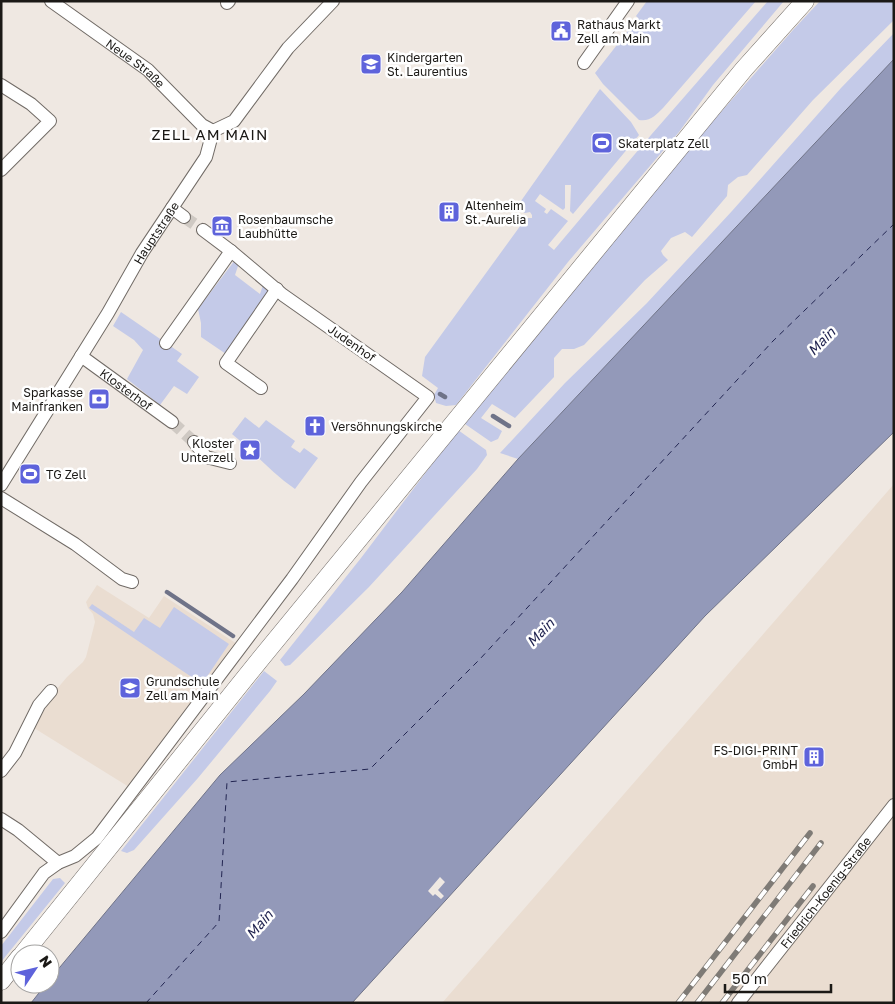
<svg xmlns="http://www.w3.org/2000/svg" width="895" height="1004" viewBox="0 0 895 1004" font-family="'Golos Text',sans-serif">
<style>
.built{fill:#eaddd1}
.green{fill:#c4cae8}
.water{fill:#9399b9;stroke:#6f7388}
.pier{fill:#efe8e2}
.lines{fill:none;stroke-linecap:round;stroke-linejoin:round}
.stream{stroke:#6f7388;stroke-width:4.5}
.ferry{stroke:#222551;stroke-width:1;stroke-dasharray:6 5;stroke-linecap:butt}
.street-tunnel{stroke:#cfc9c3;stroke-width:12;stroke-dasharray:12 6;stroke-linecap:butt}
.street-casing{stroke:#716b66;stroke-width:14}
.secondary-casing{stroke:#716b66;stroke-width:19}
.street{stroke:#fff;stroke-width:12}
.secondary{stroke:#fff;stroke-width:18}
.rail-casing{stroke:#7f7b76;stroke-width:5.5}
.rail{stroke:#fff;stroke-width:4;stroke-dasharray:11;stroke-linecap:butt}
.labels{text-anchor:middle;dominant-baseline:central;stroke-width:5;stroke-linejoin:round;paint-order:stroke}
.poi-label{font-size:12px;fill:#1b1916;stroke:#fff;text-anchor:start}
.street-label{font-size:12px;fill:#1b1916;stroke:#fff}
.water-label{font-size:14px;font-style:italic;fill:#222551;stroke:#fff}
.quarter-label{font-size:15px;letter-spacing:1px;fill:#1b1916;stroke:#fff}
</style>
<rect width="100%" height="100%" fill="#efe8e2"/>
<!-- built -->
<path class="built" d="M894 484V1003H442Z
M97 585 149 618 164 596 237 644 129 787 34 728 56 690 67 677 83 662 86 657 95 622 93 614 88 608 86 602Z"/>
<!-- green -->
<path class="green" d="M647 1H756L663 108C656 115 650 122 639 120L603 84 595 73 638 18 636 16Z
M768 1H784L713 85 679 132 568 262 456 405 446 406 436 403 434 395 438 388 422 376 425 357 526 218H532V215L530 212 525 213 516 208 600 89 631 122 639 135 573 214 570 211 571 185H565V208L563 210 540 194 535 201 546 209 544 212 547 214 551 209 568 221 548 245 554 250 651 135Z
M820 1H894V20L813 100 747 175 738 177 728 185 727 196 692 237 685 232 671 238 661 251 663 255 668 260 645 280 584 345 574 349H562L554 358V377L515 418 492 404 481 418 502 431 498 439 491 442 465 424 700 136 793 30Z
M894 33V59L885 69 518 459 500 453 565 383 647 303 732 211 841 88Z
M235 260 239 263 235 275 260 294 264 282 273 289 226 354 201 337V323L198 309Z
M121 312 182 354 177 361 199 377 187 394 174 386 160 405 127 379 143 350 134 340 113 326Z
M245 417 259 428 266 420 295 441 291 447 300 453 304 448 318 458 295 489C272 473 254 452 232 434Z
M458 430 486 450 487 455 477 469 369 587 290 665 285 666 280 660 361 558Z
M92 604 134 632 144 618 160 628 174 607 229 644 202 684 89 608Z
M264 671 277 681 270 691 198 778 134 850 127 853 121 851Z
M60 878 65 883 1 962V946L53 879Z"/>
<!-- water -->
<path class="water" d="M894 59V432L705 616 352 1003H31L46 984H50V979L220 775 304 694 402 592 518 459Z"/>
<!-- pier -->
<path class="pier" d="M440 877 445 882 438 890 444 896 441 899 435 894 433 896 428 891Z"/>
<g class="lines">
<!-- stream -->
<path class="stream" d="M440 394 445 397
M493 416 509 426
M167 592 233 636"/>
<!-- ferry -->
<path class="ferry" d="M146 1003 219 922 227 782 370 769 480 659 773 341 894 224"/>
<!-- street-tunnel -->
<path class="street-tunnel" d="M184 217 203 230
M172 422 194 442"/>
<!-- street casing -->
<g class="street-casing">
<g id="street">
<path id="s1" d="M51 1 148 70 202 125 213 131"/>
<path d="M227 3 229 1"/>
<path d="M584 63 628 1"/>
<path d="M1 85 31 104 50 121 1 170"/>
<path d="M213 131 234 121 288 48 333 1"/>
<path d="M172 208 184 217"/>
<path d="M166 343 231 251"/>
<path id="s2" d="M81 356 172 422"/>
<path d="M261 388 226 363 277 289"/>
<path d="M194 442 206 457 230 463"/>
<path id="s3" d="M1 485 108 313 142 253 206 157 213 131"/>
<path d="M1 498 75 544 122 579 132 582"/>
<path d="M1 771 15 753 39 705 51 691"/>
<path d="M1 819 18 830 58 863"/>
<path d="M1 932 44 873 58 863 75 856 97 838 292 579 361 482 428 397 283 295 231 251 203 230"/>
<path id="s4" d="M738 1003 894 805"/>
</g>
</g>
<!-- secondary casing -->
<g class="secondary-casing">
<path id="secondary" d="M23 954 262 657 744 69 805 1
M1 981 20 957"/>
</g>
<!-- street -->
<use href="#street" class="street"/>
<!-- secondary -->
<use href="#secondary" class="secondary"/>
<!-- rail casing -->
<g class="rail-casing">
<path id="rail" d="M678 1003 810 833
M697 1003 821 843
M722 1003 813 886"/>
</g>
<!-- rail -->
<use href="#rail" class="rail"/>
</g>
<!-- icons -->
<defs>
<g id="civic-square" transform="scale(1.125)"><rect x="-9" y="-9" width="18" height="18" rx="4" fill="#5e63db" stroke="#fff"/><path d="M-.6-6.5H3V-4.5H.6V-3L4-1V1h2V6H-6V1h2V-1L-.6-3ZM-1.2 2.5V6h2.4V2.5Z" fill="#fff"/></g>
<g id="school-square" transform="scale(1.125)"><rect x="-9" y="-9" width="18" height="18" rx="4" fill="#5e63db" stroke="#fff"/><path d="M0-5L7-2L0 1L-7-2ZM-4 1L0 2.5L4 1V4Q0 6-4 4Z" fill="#fff"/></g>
<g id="stadium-square" transform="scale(1.125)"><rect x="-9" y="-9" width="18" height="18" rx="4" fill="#5e63db" stroke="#fff"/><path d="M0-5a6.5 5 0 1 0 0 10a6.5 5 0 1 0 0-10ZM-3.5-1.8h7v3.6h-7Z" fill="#fff"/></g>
<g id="building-square" transform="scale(1.125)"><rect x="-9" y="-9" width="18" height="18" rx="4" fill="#5e63db" stroke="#fff"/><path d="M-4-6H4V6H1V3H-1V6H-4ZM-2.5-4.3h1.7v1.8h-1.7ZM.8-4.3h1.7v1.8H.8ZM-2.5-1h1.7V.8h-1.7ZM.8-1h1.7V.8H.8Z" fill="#fff"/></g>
<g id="museum-square" transform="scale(1.125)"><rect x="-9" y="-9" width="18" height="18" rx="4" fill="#5e63db" stroke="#fff"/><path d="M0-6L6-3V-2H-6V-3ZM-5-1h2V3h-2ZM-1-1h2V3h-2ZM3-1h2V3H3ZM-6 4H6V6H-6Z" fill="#fff"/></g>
<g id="bank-square" transform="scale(1.125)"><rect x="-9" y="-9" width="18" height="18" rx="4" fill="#5e63db" stroke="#fff"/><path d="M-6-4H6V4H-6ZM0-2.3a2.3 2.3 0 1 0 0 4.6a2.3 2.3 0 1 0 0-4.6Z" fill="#fff"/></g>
<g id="church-square" transform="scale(1.125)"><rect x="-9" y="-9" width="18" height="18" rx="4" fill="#5e63db" stroke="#fff"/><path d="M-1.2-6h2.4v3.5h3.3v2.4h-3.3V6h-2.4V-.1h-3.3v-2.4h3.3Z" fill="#fff"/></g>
<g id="sight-square" transform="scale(1.125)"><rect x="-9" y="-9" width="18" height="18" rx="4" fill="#5e63db" stroke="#fff"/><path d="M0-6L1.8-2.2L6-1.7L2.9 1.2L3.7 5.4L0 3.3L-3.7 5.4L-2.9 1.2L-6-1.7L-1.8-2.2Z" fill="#fff"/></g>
</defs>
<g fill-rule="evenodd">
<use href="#civic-square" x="561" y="31"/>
<use href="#school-square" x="371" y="64"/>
<use href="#stadium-square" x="602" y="143"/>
<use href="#building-square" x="449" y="212"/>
<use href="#museum-square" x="222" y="226"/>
<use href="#bank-square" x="99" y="399"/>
<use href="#church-square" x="315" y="426"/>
<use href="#sight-square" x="250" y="450"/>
<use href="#stadium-square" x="30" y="474"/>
<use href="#school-square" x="130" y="688"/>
<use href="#building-square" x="814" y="757"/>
</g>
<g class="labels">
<!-- poi labels -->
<g class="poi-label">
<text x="577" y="24">Rathaus Markt<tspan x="577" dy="14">Zell am Main</tspan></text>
<text x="387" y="57">Kindergarten<tspan x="387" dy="14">St. Laurentius</tspan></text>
<text x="618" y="143">Skaterplatz Zell</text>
<text x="465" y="205">Altenheim<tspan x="465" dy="14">St.-Aurelia</tspan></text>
<text x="238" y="219">Rosenbaumsche<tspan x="238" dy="14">Laubhütte</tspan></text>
<text x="83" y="392" text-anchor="end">Sparkasse<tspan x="83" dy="14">Mainfranken</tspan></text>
<text x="331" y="426">Versöhnungskirche</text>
<text x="234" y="443" text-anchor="end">Kloster<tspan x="234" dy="14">Unterzell</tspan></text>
<text x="46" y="474">TG Zell</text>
<text x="146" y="681">Grundschule<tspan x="146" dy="14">Zell am Main</tspan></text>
<text x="798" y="750" text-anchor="end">FS-DIGI-PRINT<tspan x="798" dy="14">GmbH</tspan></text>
</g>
<!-- street labels -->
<g class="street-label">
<text stroke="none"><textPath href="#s1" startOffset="105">Neue Straße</textPath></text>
<text stroke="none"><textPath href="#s3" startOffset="296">Hauptstraße</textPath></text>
<text transform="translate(352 343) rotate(35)">Judenhof</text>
<text stroke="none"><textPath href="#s2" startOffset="56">Klosterhof</textPath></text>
<text stroke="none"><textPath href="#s4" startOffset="141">Friedrich-Koenig-Straße</textPath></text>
</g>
<!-- water labels -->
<g class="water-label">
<text transform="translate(821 341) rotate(-46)">Main</text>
<text transform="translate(540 632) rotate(-46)">Main</text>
<text transform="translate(259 924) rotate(-49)">Main</text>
</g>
<!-- quarter labels -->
<g class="quarter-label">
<text x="210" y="134">ZELL AM MAIN</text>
</g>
</g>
<!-- border -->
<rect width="895" height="1004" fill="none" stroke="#1b1916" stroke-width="5"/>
<!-- north arrow -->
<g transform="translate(35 969) rotate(55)"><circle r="24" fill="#ffffff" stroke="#a4a3a2"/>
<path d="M0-4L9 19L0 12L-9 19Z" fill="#5e63db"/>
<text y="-8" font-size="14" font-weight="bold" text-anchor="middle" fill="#1b1916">N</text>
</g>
<!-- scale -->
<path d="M725 984v8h106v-8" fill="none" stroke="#1b1916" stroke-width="2.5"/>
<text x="732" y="984" font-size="15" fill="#1b1916" stroke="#ffffff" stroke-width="4" paint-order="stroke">50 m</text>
</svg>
